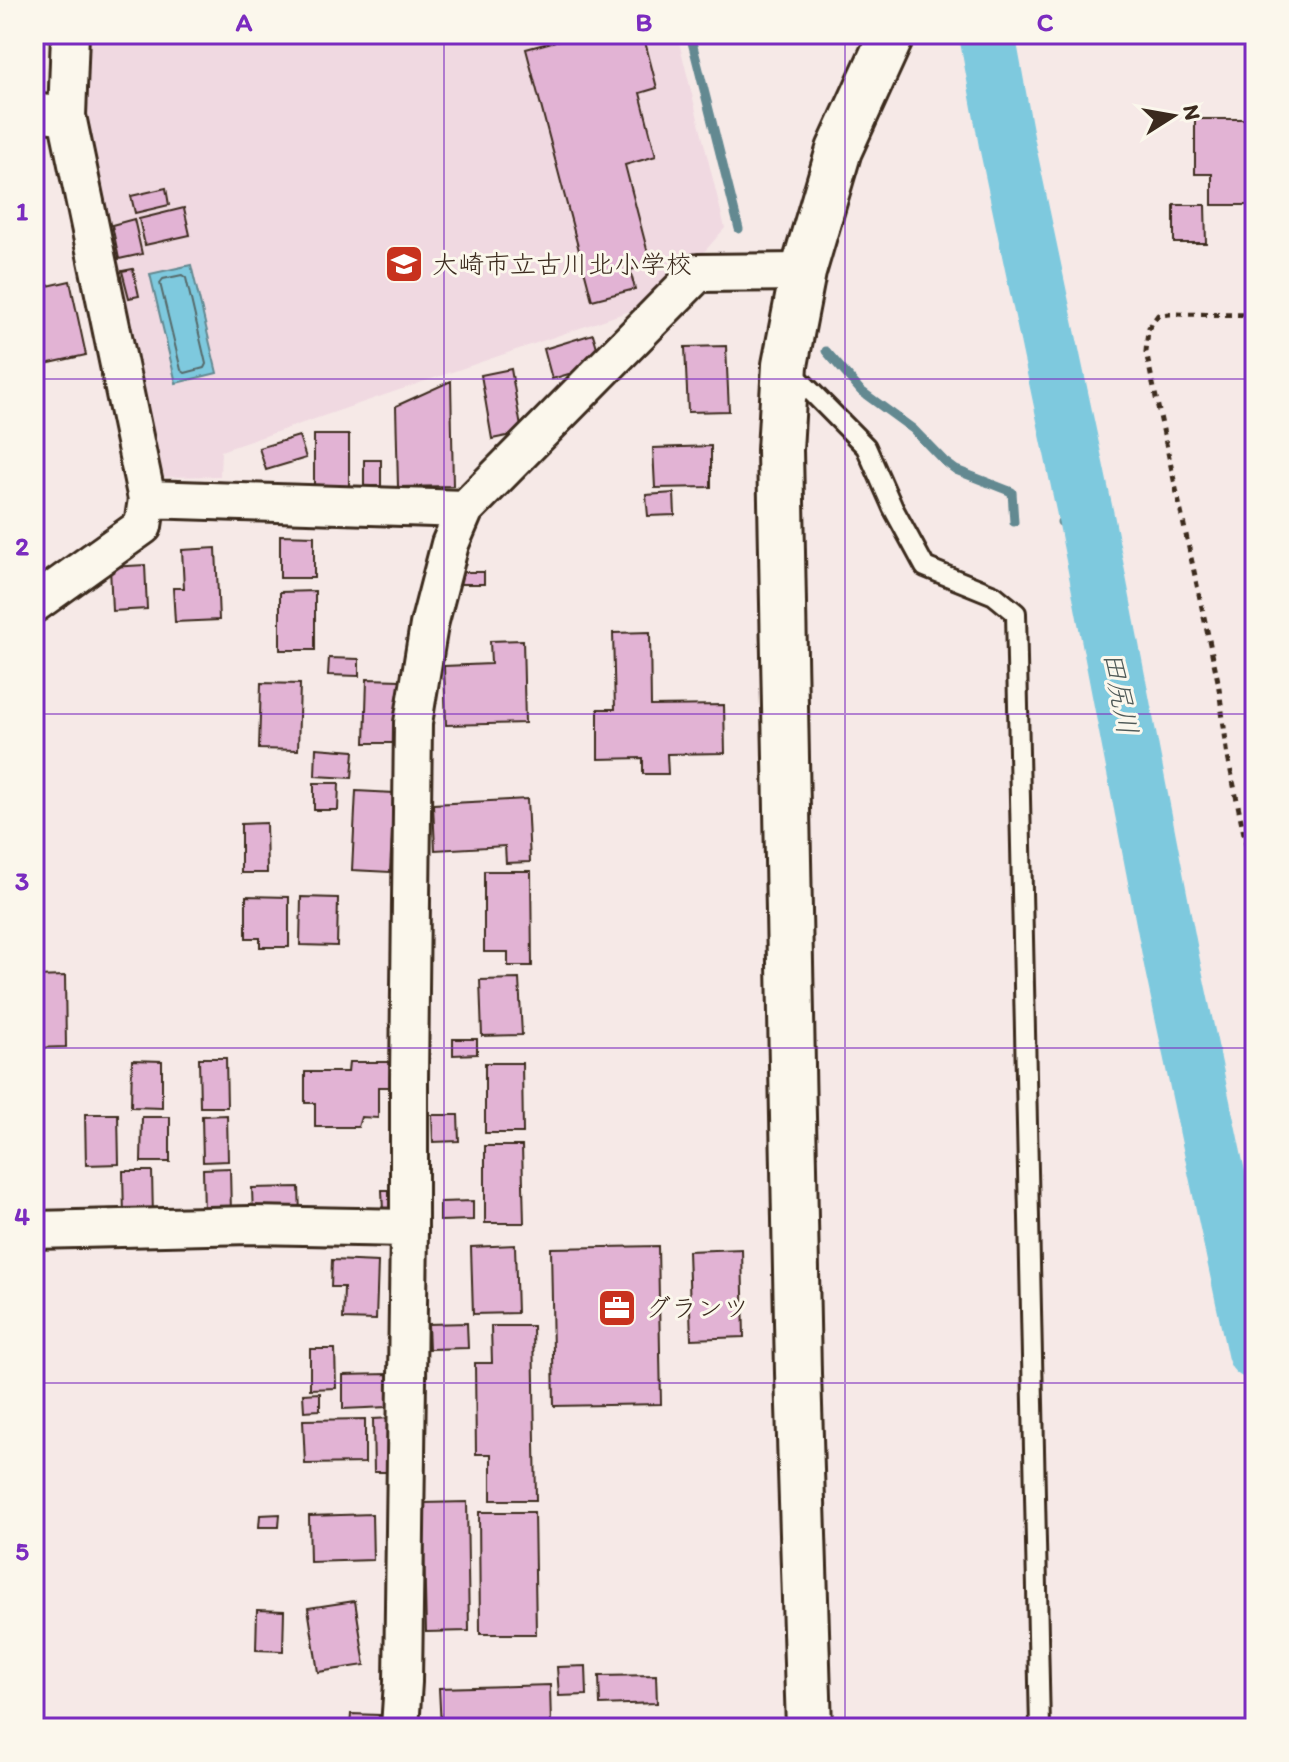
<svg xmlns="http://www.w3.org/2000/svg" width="1289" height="1762" viewBox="0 0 1289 1762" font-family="Itim,'Klee One',sans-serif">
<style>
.built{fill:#f0d9e1}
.water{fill:#7ec9de;stroke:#638991;stroke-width:2}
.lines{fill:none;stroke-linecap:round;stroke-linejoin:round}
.shore{stroke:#566a6b;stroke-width:2}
.stream{stroke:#638991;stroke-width:9}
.river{stroke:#7ec9de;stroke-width:56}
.building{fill:#e2b3d4;stroke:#3b2a1e;stroke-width:2}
.service-casing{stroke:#3b2a1e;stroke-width:24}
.minor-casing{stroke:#3b2a1e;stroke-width:42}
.tertiary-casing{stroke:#3b2a1e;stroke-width:50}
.path{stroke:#3b2a1e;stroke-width:5;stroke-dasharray:6 6;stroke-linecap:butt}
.service{stroke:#fbf7ec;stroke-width:18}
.minor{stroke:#fbf7ec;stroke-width:36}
.tertiary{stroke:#fbf7ec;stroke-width:44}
.grid{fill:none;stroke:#7b2cbf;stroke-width:2;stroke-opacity:0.55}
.labels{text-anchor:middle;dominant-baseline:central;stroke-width:6;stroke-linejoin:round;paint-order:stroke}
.poi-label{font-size:26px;fill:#3b2a1e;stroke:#fbf7ec;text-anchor:start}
.water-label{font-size:28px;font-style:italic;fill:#4f5a58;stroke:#fbf7ec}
.neatline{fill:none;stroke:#7b2cbf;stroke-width:3}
.grid-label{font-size:26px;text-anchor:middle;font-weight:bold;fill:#7b2cbf}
</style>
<rect width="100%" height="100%" fill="#f6e9e7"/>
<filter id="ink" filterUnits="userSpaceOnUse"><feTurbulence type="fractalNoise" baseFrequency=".0125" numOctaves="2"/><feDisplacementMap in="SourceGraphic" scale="16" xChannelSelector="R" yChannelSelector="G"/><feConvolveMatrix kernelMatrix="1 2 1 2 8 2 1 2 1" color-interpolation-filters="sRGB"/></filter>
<g filter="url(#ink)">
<!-- built -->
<path class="built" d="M83 34H677L725 228 662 300 221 451 220 476 164 477 80 120Z"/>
<!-- water -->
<path class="water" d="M191 265 217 373 176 383 150 274Z"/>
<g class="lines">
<!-- shore -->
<path class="shore" d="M182 275 186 278 206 364 204 368 185 373 181 370 160 283 163 279Z"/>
<!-- stream -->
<path class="stream" d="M690 34 739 229
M826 351 861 391 913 429 944 461 956 470 1012 492 1014 522
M1061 522H1087"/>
<!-- river -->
<path class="river" d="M987 34 1007 144 1087 522 1173 968 1255 1352"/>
</g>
<!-- building -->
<path class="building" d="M582 34H643L657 88 640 93 656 156 625 165 651 265 630 270 635 289 592 300 526 49Z
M1195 119H1250V168H1255V205H1212V174H1195Z
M166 188 169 205 135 213 131 196Z
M1174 205H1205L1206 243H1174Z
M184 208 190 235 145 245 139 219Z
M134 219 142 254 119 259 112 225Z
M133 269 139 296 129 298 122 271Z
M70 281 86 355 45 364 34 311V289Z
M593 334 602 364 552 379 544 349Z
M726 346 729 411 688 412 685 347Z
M511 369 522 433 492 439 481 375Z
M451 381 453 486 398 487 396 406Z
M314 435H349V491L314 490Z
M299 436 306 458 266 470 259 448Z
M711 446V487L655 488 653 448Z
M364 460H381V486H364Z
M674 493 675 515 648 516 646 495Z
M280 535 314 536V578H280Z
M216 548 219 620 175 622 173 588H184L182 550Z
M145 565 147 609 112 611 110 567Z
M460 572H484V584H460Z
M315 591V650H280V592Z
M650 632 651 706 724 705 725 753 667 754 668 774H643V758L598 759V709H615L613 633Z
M523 640 525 723 446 725 444 666 491 664 490 641Z
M329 658 359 659V676L328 675Z
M367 679 401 680 398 743H365Z
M261 683 300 684 298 750 259 749Z
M316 748 354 751 352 778 315 776Z
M314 783H339L338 810H314Z
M356 791 394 793 390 872 352 870Z
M527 799 530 862 506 863 505 846 435 850 433 804Z
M266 823 267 873H241V824Z
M484 871H531L532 966H508V952H484Z
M246 896 289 897V947H260V938H246Z
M301 897 338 898 337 946 300 945Z
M65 976 66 1047 34 1048V977Z
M519 979 522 1035 482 1036 480 980Z
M453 1039H477V1054L453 1055Z
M199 1058H226L227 1107H200Z
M132 1060 162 1061V1108L131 1107Z
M349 1062H397V1087H378V1118L361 1117 358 1127H315V1103H305V1072H348Z
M485 1063H522L523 1133H485Z
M85 1114H118L119 1164 86 1165Z
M227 1115 228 1161 203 1162 202 1116Z
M432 1115H458L459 1141 433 1142Z
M142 1117H170V1162H141Z
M485 1146H522L524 1223H485Z
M230 1168 231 1213H204L203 1169Z
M123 1171H152L153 1217H124Z
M299 1187 300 1214 253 1216 252 1188Z
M382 1190H394V1222L383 1210Z
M473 1201V1220L440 1221V1202Z
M515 1245 517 1313 473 1314 471 1247Z
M658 1246 661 1404 554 1406 551 1248Z
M742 1249 744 1337 691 1339 688 1251Z
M332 1260 378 1262 376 1320 343 1319 344 1287H331Z
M467 1323 468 1348 429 1349 428 1324Z
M491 1326H533L536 1500H491V1454H476L475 1363H492Z
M310 1349H335L336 1388 310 1389Z
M387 1374 388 1407 343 1409V1375Z
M320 1393V1410L304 1411 303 1394Z
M392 1418 393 1472H374L373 1419Z
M365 1419V1463L305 1464 303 1420Z
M467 1502 469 1631 426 1632 423 1503Z
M479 1512H534L536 1634H480Z
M280 1514 279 1527H259L260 1515Z
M372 1514 373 1560 310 1562 309 1516Z
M355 1601 365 1665 318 1672 308 1608Z
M257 1610 284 1611 283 1651 256 1650Z
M586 1666 587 1695 559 1696 557 1667Z
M656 1675 657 1703 600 1705 599 1676Z
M550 1685 551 1725 441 1728 439 1688Z
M351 1714 379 1715 378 1728H322V1725L350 1727Z"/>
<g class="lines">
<!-- service casing -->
<g class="service-casing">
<path id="service" d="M790 370 866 447 893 508 925 567 994 595 1016 613 1040 1728"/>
</g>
<!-- minor casing -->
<g class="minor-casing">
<path id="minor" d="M34 112 67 116 147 499 465 509
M67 116 70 34
M34 604 143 526 147 499
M34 1230 251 1225 409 1228
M400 1728 403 1682 409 1228V1079L413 723 429 625 450 544 465 509 698 273 803 272"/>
</g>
<!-- tertiary casing -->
<g class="tertiary-casing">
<path id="tertiary" d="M809 1728 798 1373 780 450 785 365 803 272 839 150 892 34"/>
</g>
<!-- path -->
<path class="path" d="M1255 315 1170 314 1158 315 1148 329 1146 352 1218 681 1228 757 1255 887"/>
<!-- service -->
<use href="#service" class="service"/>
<!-- minor -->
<use href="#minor" class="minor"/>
<!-- tertiary -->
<use href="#tertiary" class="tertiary"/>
</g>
</g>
<!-- grid -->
<path class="grid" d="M444 34V1728M845 34V1728M34 379H1255M34 714H1255M34 1048H1255M34 1383H1255"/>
<!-- icons -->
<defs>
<g id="school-square" transform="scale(2)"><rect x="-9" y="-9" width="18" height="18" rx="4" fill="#c8321e" stroke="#fbf7ec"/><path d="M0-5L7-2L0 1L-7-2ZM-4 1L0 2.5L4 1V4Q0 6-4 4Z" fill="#fff"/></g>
<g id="office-square" transform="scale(2)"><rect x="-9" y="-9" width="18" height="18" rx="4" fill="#c8321e" stroke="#fbf7ec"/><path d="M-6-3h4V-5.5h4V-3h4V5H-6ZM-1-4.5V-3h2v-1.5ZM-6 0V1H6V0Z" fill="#fff"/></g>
</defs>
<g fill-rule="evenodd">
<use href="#school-square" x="404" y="264"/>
<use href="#office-square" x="617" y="1308"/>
</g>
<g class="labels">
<!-- poi labels -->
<g class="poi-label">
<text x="432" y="264">大崎市立古川北小学校</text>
<text x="645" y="1308">グランツ</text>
</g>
<!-- water labels -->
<g class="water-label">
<text transform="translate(1121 693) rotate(79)">田尻川</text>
</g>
</g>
<!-- margin -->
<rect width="1289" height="1762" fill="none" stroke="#fbf7ec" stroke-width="88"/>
<!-- north arrow -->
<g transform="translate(1173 116) rotate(79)" stroke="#fbf7ec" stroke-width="6" paint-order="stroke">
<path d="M0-6L14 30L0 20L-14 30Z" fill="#3b2a1e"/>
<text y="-12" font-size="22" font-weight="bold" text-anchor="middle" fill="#3b2a1e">N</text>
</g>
<rect x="44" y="44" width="1201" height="1674" class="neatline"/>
<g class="grid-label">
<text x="244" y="31">A</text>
<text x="644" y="31">B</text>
<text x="1045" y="31">C</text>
<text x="22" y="220">1</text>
<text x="22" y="555">2</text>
<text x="22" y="890">3</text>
<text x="22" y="1225">4</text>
<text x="22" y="1560">5</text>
</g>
</svg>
